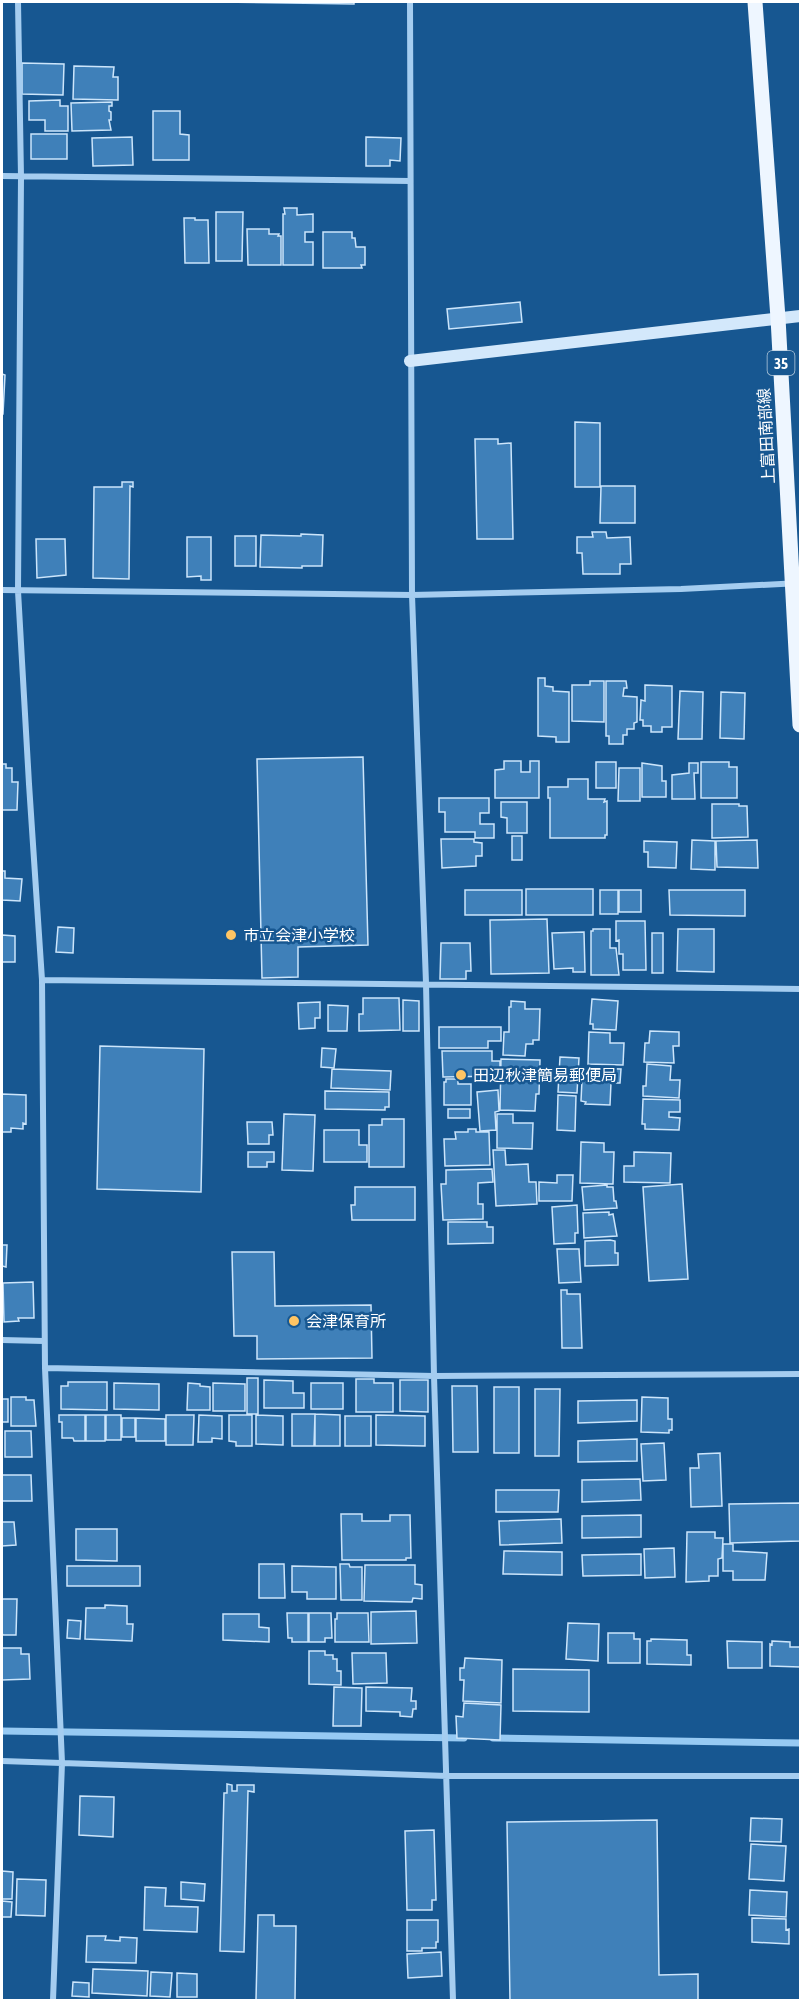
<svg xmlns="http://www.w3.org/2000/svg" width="802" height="2002" viewBox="0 0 802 2002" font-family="'Asap Condensed','Noto Sans JP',sans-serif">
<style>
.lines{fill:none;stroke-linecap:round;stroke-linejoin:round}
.stream{stroke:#97caf3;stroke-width:7}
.building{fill:#3f80b9;stroke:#cce5fb;stroke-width:1.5}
.street{stroke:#a5cdf0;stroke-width:6}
.secondary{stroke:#d3e8fb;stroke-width:12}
.primary{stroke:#eef6ff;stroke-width:15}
.poi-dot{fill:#ffc564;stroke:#175791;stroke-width:2}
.labels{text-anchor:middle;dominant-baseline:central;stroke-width:5;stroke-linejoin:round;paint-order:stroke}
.shield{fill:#175791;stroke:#b9cdde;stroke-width:1.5}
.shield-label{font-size:15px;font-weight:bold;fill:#fff}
.street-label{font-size:16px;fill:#fff;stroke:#175791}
.poi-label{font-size:16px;fill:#fff;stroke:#175791;text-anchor:start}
</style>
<rect width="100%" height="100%" fill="#175791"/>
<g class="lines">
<!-- stream -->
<path class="stream" d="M2 1731 464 1738
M493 1738 800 1743"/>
</g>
<!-- building -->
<path class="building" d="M218 2H354V4Z
M22 63 64 64 63 95 22 94Z
M74 66 114 67 113 77H118V100L73 99Z
M60 100V106H68V131H45V120H29V101Z
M112 102V106H109V111L111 112V120H109L111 130 72 131 71 103Z
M153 111H180V134L189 135V160H153Z
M31 134H67V159H31Z
M132 137 133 165 93 166 92 138Z
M366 137 401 138 400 161 390 160V166H366Z
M284 208H297V215L313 214V232H305V242H313V265H283V214H285Z
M216 212H243L242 261H216Z
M184 218H195V220H208L209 263H185Z
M247 229H269V234H279L278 236H281V265H248Z
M323 232H352V238H355L356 247H365V265H361L362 268H323Z
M520 302 522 322 449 329 447 309Z
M2 374 5 375 3 414H2Z
M575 422 600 423V487H575Z
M475 439H498V444L511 443 513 539H477Z
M122 482H133V487L130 486 129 579 93 578 94 487H122Z
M601 486H635V523H600Z
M592 532H606L607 538 630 537 631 564H620V574H583L582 553H577V537H593Z
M301 534 323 535 322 566H302V568L260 567 261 535 301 536Z
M235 536H256V566H235Z
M187 537H211V580H201V576L187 577Z
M36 539H65L66 575 37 578Z
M538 678H545V686L553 687V691L569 692V742H556V737L538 736Z
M590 681H604V722L572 721V685H590Z
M606 681H626L627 688H624L623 696 637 697V722L634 723V729H627V735H623V744H609V736H606Z
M645 685 672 686V727H662V732H651V726H643V720H640L641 700 645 701Z
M680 691 703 692 702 739H678Z
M721 692 745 693 744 739 720 738Z
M363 757 368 945 298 947V977L262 978 257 759Z
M504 761H521V772H530V761H539V798H495V770L504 769Z
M596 762H616V788H596Z
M701 762H729V767H737V798H701Z
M642 763 662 766V781H666V797H642Z
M689 763H698V773H694L695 799H672V775L689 773Z
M2 764H6V768H12V782H18L17 810H2Z
M619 768H640V801H618Z
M568 779H588V799H605L604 802 607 801V835H605V838H550V798H548V787H568Z
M439 798H489V813H480V824H494V838H475V832H445V812H439Z
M501 802H527V833H507V818L501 817Z
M712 804H739V806H747L748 837 712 838Z
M512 836H522V860H512Z
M441 839H474V842L482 843V856H476V866L442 868Z
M692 840 715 841V870L691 869Z
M757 840 758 868 717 867 716 841Z
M644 841 677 842 676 868 648 867V852H644Z
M2 871H5V878L22 879 20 901 2 900Z
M526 889H593V915H526Z
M465 890H522V915H465Z
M600 890H618V914H600Z
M619 890H641V912H619Z
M669 890H745V916L670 915Z
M547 919 549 973 491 974 490 920Z
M616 921H645L646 970H623V954H619V940L616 941Z
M58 927 74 928 73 953 56 952Z
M593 929H610V948H616L619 975H591V931H593Z
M678 929H714V972L677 971Z
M584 932 585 972H573V968L554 969 552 933Z
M652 933H663V973H652Z
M2 935 15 936V962H2Z
M441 943H470L471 971H466V979H440Z
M363 998H399L400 1030 359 1031V1014H363Z
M592 999 618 1001 616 1030 593 1029V1024H590Z
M403 1000 419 1001V1031H403Z
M511 1001 525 1002V1009H540L539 1040H533V1044H526L525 1056 503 1055 504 1032H509V1007H511Z
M320 1002V1018H315V1028L299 1029 298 1003Z
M328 1005 348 1006 347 1031H328Z
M439 1027H501V1041H488V1048H439Z
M650 1031 679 1032V1046H673L674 1063 644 1062 645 1043H649Z
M589 1032 610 1033V1043H624L623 1065 588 1064Z
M100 1046 204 1049 201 1192 97 1189Z
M322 1048 336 1049 334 1068 321 1067Z
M442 1051H492V1061H500V1076L443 1077Z
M560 1057 579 1058 577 1093 558 1092Z
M501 1059 540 1060 539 1094H536L535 1111 500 1110Z
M647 1064 671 1066 670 1080H680L679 1098 643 1096V1086H646Z
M588 1068 621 1069 620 1083H611L610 1105 585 1104 586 1102 581 1101 582 1080 587 1081Z
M332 1069 391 1071 390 1090 331 1088Z
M446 1079H458V1084H471V1105H444V1082H446Z
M498 1090 499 1111 495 1112 496 1130 480 1131 477 1092Z
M325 1091 389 1092V1107H385V1110L325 1109Z
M2 1094 26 1095V1124L23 1123V1129L11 1128V1132H2Z
M558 1095 576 1096 575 1131 557 1130Z
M643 1099 680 1100V1112H669V1117L680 1118 679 1130 645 1129V1124H642Z
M448 1109H470V1118H448Z
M284 1114 315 1115 313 1171 282 1170Z
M497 1114H513V1123H533L532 1149 497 1148Z
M382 1119H404V1167H369V1125H382Z
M247 1122H272L273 1135H269V1144H248Z
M468 1129H476V1132H489L490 1165 445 1166 444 1139H456L455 1132H468Z
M324 1130H359V1145H367V1162H324Z
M581 1142 604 1143V1152H614L613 1184 580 1183Z
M493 1150H505L506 1165 528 1164 529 1182H536L537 1204 496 1206Z
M248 1152H274V1162H267V1167H248Z
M634 1152 671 1153 670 1183 624 1182V1166H634Z
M492 1169 493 1182 478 1183V1204H483V1219L443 1220 441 1184H446V1170Z
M557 1175H573L572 1201H539V1182L557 1183Z
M682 1184 688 1279 649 1281 643 1187Z
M607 1185V1187H613L614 1201H616L617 1208 584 1210 582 1187Z
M355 1187H415V1220H352L351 1205H355Z
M577 1205 578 1233H575V1243L554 1244 552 1207Z
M609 1212V1215L613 1214 617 1236 584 1238 583 1213Z
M448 1222H487V1227H493V1243L448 1244Z
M610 1240 615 1241V1253H618V1265L585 1266V1241Z
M2 1245H7L6 1267 2 1266Z
M557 1249H579L581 1282 559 1283Z
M232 1252H274L275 1306 371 1305 372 1358 257 1359V1336H234Z
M33 1282 34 1318H18L19 1321 4 1322 3 1283Z
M561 1290H567V1294H580L582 1348H562Z
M247 1378H258V1414H247Z
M356 1379H374V1383H393V1412H356Z
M264 1380 293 1381V1393H304V1408H264Z
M400 1380H428V1412L400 1411Z
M68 1382H107V1410L61 1409V1386H68Z
M114 1383 159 1384V1410L114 1409Z
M188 1383 200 1384V1386L210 1387V1410H187Z
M213 1383 245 1384V1411H213Z
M311 1383H343V1409H311Z
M452 1386H477L478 1452H453Z
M494 1387H519V1453H494Z
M535 1389H560L559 1456H535Z
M11 1397H26V1400H34L36 1426H11Z
M642 1397 668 1398V1419H672V1430H669V1433L641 1432Z
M2 1399H8V1422H2Z
M637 1400V1421L578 1423V1401Z
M292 1414H315L314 1446H292Z
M315 1414 340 1415V1446H315Z
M59 1415H85V1441H74L73 1438H62V1422H59Z
M86 1415H105V1441H86Z
M106 1415H121V1440H106Z
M166 1415H194L193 1445H166Z
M199 1415 222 1416V1439L212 1438V1442H198Z
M229 1415H252V1446H236V1442L229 1441Z
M256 1415 283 1416V1445L256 1444Z
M376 1415 425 1416V1446L376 1445Z
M345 1416H371V1446H345Z
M122 1418H135V1437H122Z
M136 1418 165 1419V1441H136Z
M5 1431H31L32 1457H5Z
M637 1439V1461L578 1462V1441Z
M664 1443 666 1480 643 1481 641 1444Z
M720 1453 722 1506 691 1507 690 1468H699L698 1454Z
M2 1475H31L32 1501H2Z
M640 1479 641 1500 582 1502V1480Z
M496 1490H559L558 1512H496Z
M800 1503V1541L730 1543 729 1504Z
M341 1514H362V1521H390V1515H410L411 1558H406V1560H342Z
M641 1515V1537L582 1538V1516Z
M561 1519 562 1543 500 1545 499 1521Z
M2 1522H14L16 1545 2 1546Z
M76 1529H117V1561L76 1560Z
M687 1532H715V1538H723L722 1558 718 1559V1576H709V1581L686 1582Z
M723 1544H733V1551L767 1553 765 1580H733V1571H723Z
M674 1548 675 1577 645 1578 644 1549Z
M504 1551 562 1552V1575L503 1574Z
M641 1554V1575L583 1576 582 1555Z
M259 1564H284L285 1598H259Z
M340 1564H349L350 1567H362V1600H341Z
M365 1565H415V1584L422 1585V1599L413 1598 412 1602 364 1601Z
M67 1566H140V1586H67Z
M292 1566 336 1567V1599H307V1592H292Z
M2 1599H17L16 1635H3L2 1633Z
M105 1605 127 1606V1624H133L132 1641 85 1639 86 1608H105Z
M416 1611 417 1643 371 1644V1612Z
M287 1613H308V1642H292V1638H288Z
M309 1613H331L332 1638H325V1642H309Z
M337 1613H368L369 1642H335V1619H337Z
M223 1614H259V1627L269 1628V1642L223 1640Z
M68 1620 81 1621 80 1639 67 1638Z
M568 1623 599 1624 598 1661 566 1659Z
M608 1633H634V1639H640V1663H608Z
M651 1639 687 1640V1655H691V1665L647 1664V1641H651Z
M727 1641 762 1642V1668H728Z
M772 1641 790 1642V1647H800V1667L770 1666V1644L772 1645Z
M2 1648H21V1654H29L30 1679 2 1680Z
M309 1651H325V1655H333V1659H337V1671H341V1685L309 1684Z
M352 1653H386L387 1683 353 1684Z
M465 1658 502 1660 501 1703 463 1701 464 1680H460V1668H464Z
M513 1669 589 1670V1712L513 1711Z
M334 1687 362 1688 361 1726H333Z
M366 1687 412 1688 411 1701H416V1709H413L412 1717 400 1716V1712L366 1711Z
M464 1703 501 1705 500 1740 457 1738 456 1716 463 1717Z
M227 1784 232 1785V1791H237V1785H254V1792L248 1791 244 1952 220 1951 224 1793H227Z
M80 1796 114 1797 113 1837 79 1835Z
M751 1818 782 1819 781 1842 750 1841Z
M657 1820 659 1975 698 1974V2000H510L507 1822Z
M434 1830 436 1900H432V1910H407L405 1831Z
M751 1844 786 1846 784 1881 749 1879Z
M2 1871 13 1872 12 1899H2Z
M17 1879 46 1880 45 1916 16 1915Z
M181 1882 205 1884 204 1901 181 1899Z
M145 1887 166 1888 165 1906 198 1907 197 1932 144 1930Z
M750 1890 787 1892 786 1917 749 1915Z
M2 1901 12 1902 11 1917H2Z
M258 1915H274V1926H296L295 2000H256Z
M752 1918 786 1919V1930L789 1929V1944L752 1942Z
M407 1920H438V1942H436V1948H422V1951H407Z
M87 1936H106L105 1940 120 1941V1937L137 1938 136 1963 86 1962Z
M441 1952 442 1976 408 1978 407 1954Z
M93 1969 148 1971 147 1996 92 1993Z
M151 1972 172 1973 170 1997 150 1996Z
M177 1973 197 1974V1997H177Z
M73 1982 89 1983V1997L72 1996Z"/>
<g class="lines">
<!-- street -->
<path class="street" d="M18 2 21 177 18 591 29 784 42 980 45 1368 62 1763 53 2000
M410 2 412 595 426 983 434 1376 453 2000
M2 176 410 181
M2 590 412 595 681 589 800 583
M42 980 800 989
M2 1340 44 1341
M45 1368 434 1376 800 1374
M2 1761 447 1776H800"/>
<!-- secondary -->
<path class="secondary" d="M410 361 800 316"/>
<!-- primary -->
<path class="primary" d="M755 2 778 318 800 725"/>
</g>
<!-- markers -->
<g class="poi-dot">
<circle cx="231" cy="935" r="6"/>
<circle cx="461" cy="1075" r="6"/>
<circle cx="294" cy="1321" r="6"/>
</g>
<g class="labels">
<!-- shield labels -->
<rect class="shield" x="767.5" y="351" width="27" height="24" rx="4.5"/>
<g class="shield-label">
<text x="781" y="363">35</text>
</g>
<!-- street labels -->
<g class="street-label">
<text transform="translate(766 436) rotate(-93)">上富田南部線</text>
</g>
<!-- poi labels -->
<g class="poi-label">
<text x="243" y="935">市立会津小学校</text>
<text x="473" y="1075">田辺秋津簡易郵便局</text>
<text x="306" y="1321">会津保育所</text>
</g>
</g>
<!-- border -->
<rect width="802" height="2002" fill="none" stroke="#ffffff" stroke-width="6"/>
</svg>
